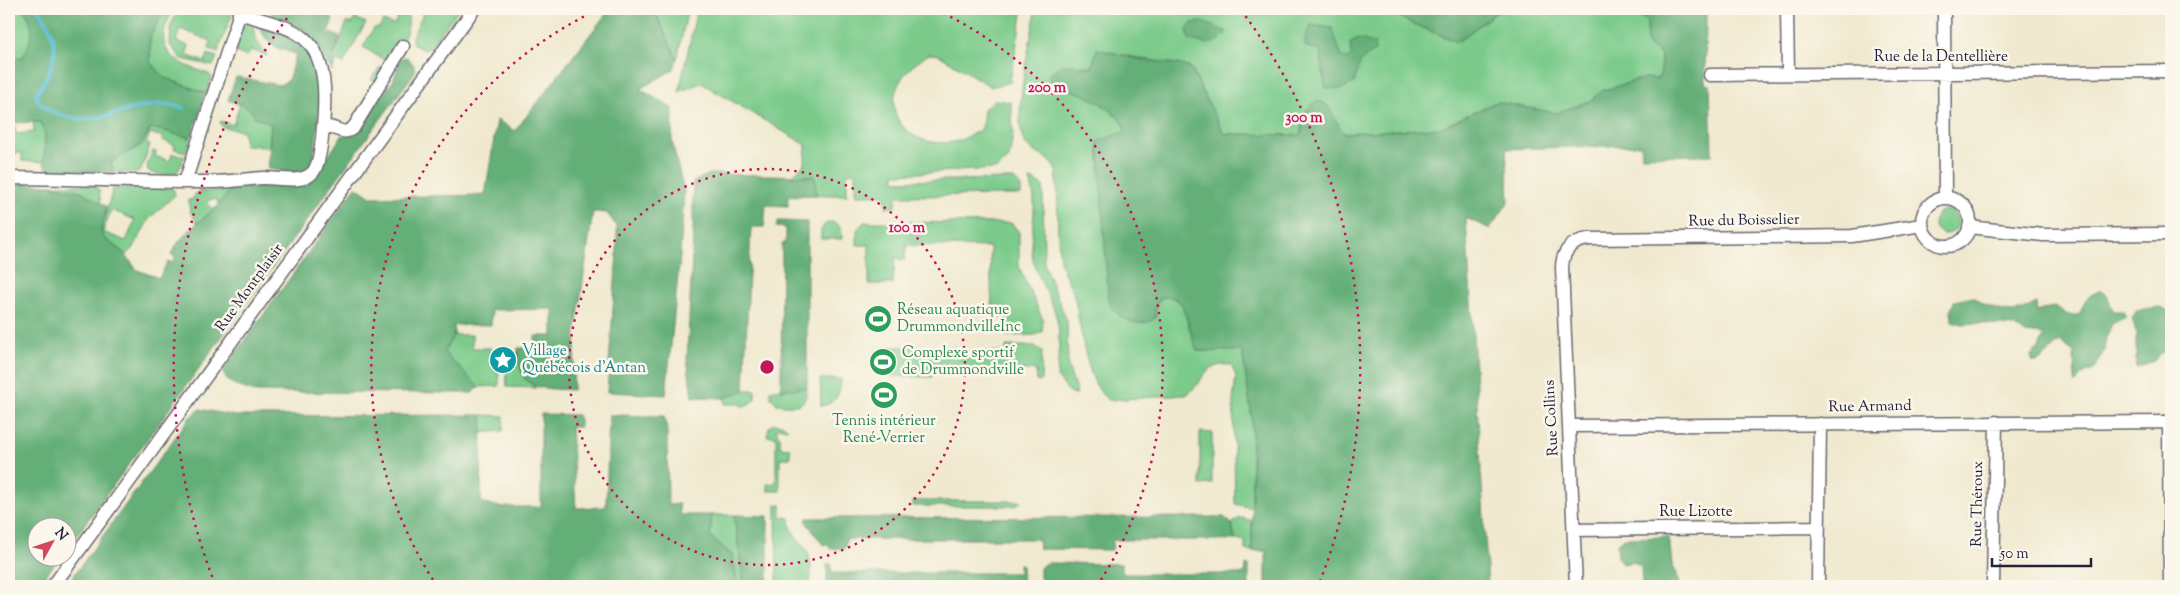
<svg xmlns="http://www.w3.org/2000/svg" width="2180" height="595" viewBox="0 0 2180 595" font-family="'Sorts Mill Goudy',serif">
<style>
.green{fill:#7bcb8b;stroke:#4e7663;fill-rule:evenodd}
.forest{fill:#64af77;stroke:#436859}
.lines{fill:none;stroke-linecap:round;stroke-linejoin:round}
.stream{stroke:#5abfd8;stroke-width:4}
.minor-casing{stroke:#6a686f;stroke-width:15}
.minor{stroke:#fff;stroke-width:12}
.ring{fill:none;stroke:#c2185b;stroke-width:2.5;stroke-dasharray:2.5 5}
.labels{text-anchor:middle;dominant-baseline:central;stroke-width:5;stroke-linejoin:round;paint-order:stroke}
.street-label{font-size:15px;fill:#22223b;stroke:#fbf7ec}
.leisure-label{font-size:15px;fill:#27864d;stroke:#fbf7ec;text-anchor:start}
.culture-label{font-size:15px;fill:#0d838f;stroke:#fbf7ec;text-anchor:start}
.centre{fill:#c2185b;stroke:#fbf7ec;stroke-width:2.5}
.ring-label{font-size:15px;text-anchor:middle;font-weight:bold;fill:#c2185b;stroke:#fbf7ec;stroke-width:5;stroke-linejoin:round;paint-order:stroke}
</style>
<rect width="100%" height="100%" fill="#fbf7ec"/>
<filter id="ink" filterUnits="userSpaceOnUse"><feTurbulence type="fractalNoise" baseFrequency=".02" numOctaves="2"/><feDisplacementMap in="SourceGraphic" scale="10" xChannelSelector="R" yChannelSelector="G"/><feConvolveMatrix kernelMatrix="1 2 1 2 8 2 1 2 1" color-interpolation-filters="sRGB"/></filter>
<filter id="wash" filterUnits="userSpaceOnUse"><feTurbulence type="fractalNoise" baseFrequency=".0096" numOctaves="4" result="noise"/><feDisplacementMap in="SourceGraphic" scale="20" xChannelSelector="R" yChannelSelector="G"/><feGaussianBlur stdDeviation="1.12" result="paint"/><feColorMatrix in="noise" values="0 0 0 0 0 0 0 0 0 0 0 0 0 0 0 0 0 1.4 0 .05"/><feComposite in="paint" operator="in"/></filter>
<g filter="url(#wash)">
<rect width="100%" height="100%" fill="#f0e9cf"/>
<!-- green -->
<path class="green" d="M9 9H23C37 25 32 40 23 57L9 58Z
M164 9H174C149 50 173 62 209 74L212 77 206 93 165 78 150 62V37Z
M178 9H234L218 52 209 49 211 41 180 29 176 41 189 46 186 55 205 62 208 54 217 57 213 66 182 59 170 45 171 25Z
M393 9C433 9 384 69 376 82L371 79 380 67 384 68 387 62 363 47 374 28H379L383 21 391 24 395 23 397 19 396 15 392 12Z
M425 9H459L428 49 423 50 413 44 412 37Z
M654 9H688L677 59 657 16Z
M697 9H1023L1010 82 991 87 939 55 929 54C921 60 911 66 905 74 875 114 911 149 954 142 963 140 974 133 982 129L984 109 994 100 1011 102 1013 134 1009 159 997 169 895 174V181L1014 179 1021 187V195L896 196V207H886L885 195H856V172L847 173V195H816L815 176H792L805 163 806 145 701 83 679 92Z
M1036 9H1391L1404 20 1457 42 1501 9H1631L1647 21V44L1661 55V73L1657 79 1645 78 1601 91 1590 101 1556 113 1496 102 1440 128 1342 133 1335 121 1305 111 1300 135 1224 134 1191 68 1097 50 1092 67 1071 65 1051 83C1078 92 1108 101 1125 127L1124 132 1098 142 1108 293 1155 318 1156 304 1162 297 1175 298 1182 304 1197 351 1242 350 1252 418V508L1235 504 1233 401 1236 376 1231 365C1200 363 1207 381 1186 395L1109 400C1085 386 1081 322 1074 296 1071 284 1062 272 1060 260 1056 231 1059 200 1056 171 1054 168 1052 163 1050 161 1041 153 1028 152 1023 140 1013 111 1031 41 1036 9Z
M355 18 366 23 343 64 333 59 347 22 352 24Z
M247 23H253L255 39 268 56 251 50 248 55 245 56 235 52 243 26Z
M240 104 249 108 255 117 271 123 269 147 245 145 243 131 223 127 220 124 221 121 233 125Z
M33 121 40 122 45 134 44 162 22 161V153H15L12 168H9V162H12V150L9 149V123L14 122 16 134 34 132Z
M151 127 191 138 186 152 174 149 175 145 162 140 163 137 150 133 146 144 150 145 141 170 138 173 113 172 111 162 141 145Z
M153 151 156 152 155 156 170 161 172 154 184 156C182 161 181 168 178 171 174 176 151 176 148 170 145 166 151 156 153 151Z
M1031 179 1043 186 1044 265 1067 321 1068 366 1077 394 1070 393 1057 377C1058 356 1062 332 1055 312 1048 292 1035 275 1032 254 1030 230 1039 204 1030 181Z
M46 185H93L99 190 101 204 81 191Z
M113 188H171L174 190 175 195 149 219 133 249 126 255 103 237 101 231ZM111 210 135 220 126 241 103 232Z
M232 188 218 205 217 200 211 199 208 203 210 208 214 209 197 223 190 211 188 200 193 199 196 193Z
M1934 222a12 12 0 1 1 24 0a12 12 0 1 1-24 0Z
M833 222C842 226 842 230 842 239H821V230L825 224Z
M864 222 1011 223 1019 232V267L1043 320 1042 332 1035 335 1006 336V317L992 318 990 247 907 245 904 260 895 258 893 284H869V245H857V230Z
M454 335H472V348H491L494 359H496V364L499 365V386L479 387 444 352Z
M1006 346H1035L1042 351 1041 381 1037 382 1036 370H933L932 377 890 376V347H955V352H1006Z
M512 353H518L524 378 536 388 507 387 506 365H509V360L512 359Z
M820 379H841C840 394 837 403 821 406Z
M807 388C806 409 794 406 777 404L771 398 770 390Z
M744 390H755V399C751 403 748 406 741 406V404H725L724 398Z
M482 415 504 416 503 431 482 433Z
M773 424H782L788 429 777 427V433L780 436V447L790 448V458H780V491H768L767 484 776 483V436H767L769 427Z
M1200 432 1212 433V484L1200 485Z
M913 501H1022L1015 506H913Z
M776 504 781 505V517L790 518C790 537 802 539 808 553 812 563 811 576 810 586H777Z
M712 515H734L744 586H738L732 555 710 536Z
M1243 518 1252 521V551L1245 550V540H1235L1232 524 1238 519Z"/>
<!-- forest -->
<path class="forest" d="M23 9H165L150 37V62L165 78 206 93 191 138 151 128 141 145 111 162 113 172 48 170 44 165 45 134 40 122 9 123V58L23 57C32 39 37 26 23 9Z
M273 9H332L329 16 333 19 328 32 340 37 333 59 336 61 332 71 317 46 305 30 270 18Z
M610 9H654L677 59 674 69 640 89 673 109 672 141 684 192 680 256 666 395 607 392 617 253V227L607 213 593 212 576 330 573 390C539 388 518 392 518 348H535V336H553V309L492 310 491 325H454V335L444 352 479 387 472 393 255 392C244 388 225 385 223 371L356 187 371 197 485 195 497 120 515 131Z
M1391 9H1475L1482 11 1487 9H1501L1457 42 1404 20Z
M1631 9H1706L1705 84 1710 85 1712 155 1642 156 1641 145 1506 149 1509 201 1490 229 1466 218 1488 586H1266V551H1252V418L1242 351H1197L1182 304 1175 298 1162 297 1156 304 1155 318C1141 328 1123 322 1112 308 1109 305 1109 297 1108 293L1098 141 1124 132 1125 126C1108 101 1078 92 1051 83L1049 75 1061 65 1092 67 1097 49 1143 60 1178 64 1191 68 1224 134 1300 135C1306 121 1302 106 1320 101L1328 106 1343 133 1440 128 1496 102 1556 113 1590 101 1601 91 1645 78 1657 79 1661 73V55L1647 44V21Z
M1203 22 1227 32C1213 47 1207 45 1189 39L1187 30 1192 23Z
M260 25C271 29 292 32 300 38 331 58 316 138 312 168L305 174 268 169 271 124 255 117 249 108 228 100 236 77 279 85 288 81 296 54C276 48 266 47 260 25Z
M1311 25 1332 28 1342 57 1347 59 1352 55 1350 43 1359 39 1374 43 1375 51C1356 62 1360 64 1354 83L1341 89 1326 88C1322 76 1323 63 1320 51L1305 46V37Z
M407 57 414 65 415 72C299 230 185 389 68 547V528H38V558H59L38 586H9V183L46 185 81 191 107 207 101 230 103 237 125 254 137 270 159 278 168 261 173 263 175 257 171 254C180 236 196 225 211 212 219 205 225 196 232 188L274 184 316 176 342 135 352 136 393 81 401 58Z
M710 174 815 176 816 195 788 196V206L766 205 764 227H751L744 390 724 398 692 397 687 358 693 238V182Z
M778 221 807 222V388L781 390 782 243H786V228L776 227Z
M2101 290 2107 295 2113 311H2123L2126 317 2112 324 2106 338 2104 350 2095 369 2082 375 2075 384 2074 352 2060 342C2051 348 2047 357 2037 362L2032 361 2031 355 2039 348 2044 335 2025 333 2014 326 1977 323 1962 324 1952 321 1951 310 1954 301 1973 297C1985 306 2007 316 2023 310 2027 308 2032 305 2037 303L2036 312 2055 306 2068 315H2079L2087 297Z
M2160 307 2171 312V351L2160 353 2154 361 2136 367V332L2132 318 2137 310Z
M200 409 235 416 482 415 481 502 500 507H541V414L578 415 580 427H571L576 508 606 507 609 415 664 416 667 429 668 505 679 504 680 515H712L710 536 732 555 738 586H66L190 417Z
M734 515 768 516V586H744Z
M1224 517 1232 524 1235 540H1113L1112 550 1039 549 1038 539H846L845 548 830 549V546L823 545 806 522 807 518Z
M1669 537 1672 564 1677 574 1679 586H1642L1641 567 1633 562 1623 564 1618 558 1617 544 1623 538Z
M1048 563 1122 564 1123 574H1245L1246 565H1249V586H1044V579H1040V568L1044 564Z
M827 564H831L832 573H1019V564H1022L1023 586H827Z"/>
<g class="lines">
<!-- stream -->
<path class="stream" d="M38 9C62 41 58 63 36 94 37 102 45 109 53 112 92 128 109 112 146 106 160 103 171 105 184 108"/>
</g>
</g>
<g filter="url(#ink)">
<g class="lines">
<!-- minor casing -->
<g class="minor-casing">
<path id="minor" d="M1787 9 1788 74
M1944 9 1945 198
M1710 75 2171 71
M323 127C337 125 342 138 354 127L403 46
M9 178C77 178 145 183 213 182 230 182 246 179 262 178 277 177 302 185 313 172 323 161 325 103 324 87 320 28 286 28 239 13
M185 182 241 9
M1922 222a24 24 0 1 1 48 0a24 24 0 1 1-48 0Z
M1969 227 2043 235 2171 234
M2169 422 2170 586
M1569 426 2171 422
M1574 530 1819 527
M53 586 474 9
M1576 586 1562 268C1562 251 1572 241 1589 239L1852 236 1922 225
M1818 586 1820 424
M1993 586 1996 422"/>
</g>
<!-- minor -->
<use href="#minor" class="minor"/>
</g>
</g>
<!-- distance rings -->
<g class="ring">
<circle cx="767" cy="367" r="198"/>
<path d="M437 586A396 396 0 0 1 597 10M937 10A396 396 0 0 1 1097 586"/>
<path d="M215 584A593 593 0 0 1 293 10M1241 10A593 593 0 0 1 1319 584"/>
</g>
<!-- icons -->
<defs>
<g id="stadium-disc" transform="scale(1.4375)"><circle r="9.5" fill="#2e9e5b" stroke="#fbf7ec"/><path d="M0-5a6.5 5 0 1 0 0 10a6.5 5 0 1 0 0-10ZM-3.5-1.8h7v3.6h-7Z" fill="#fff"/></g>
<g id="sight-disc" transform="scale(1.4375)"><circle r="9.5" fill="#0f9aa8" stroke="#fbf7ec"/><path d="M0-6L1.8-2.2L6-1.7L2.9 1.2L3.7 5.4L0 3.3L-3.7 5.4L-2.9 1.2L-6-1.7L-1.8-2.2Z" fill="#fff"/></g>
</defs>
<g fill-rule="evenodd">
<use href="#stadium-disc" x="878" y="319"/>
<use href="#sight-disc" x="503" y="360"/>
<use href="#stadium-disc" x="883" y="362"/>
<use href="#stadium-disc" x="884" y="395"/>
</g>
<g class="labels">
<!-- street labels -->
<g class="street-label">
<text x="1941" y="57">Rue de la Dentellière</text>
<text transform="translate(1744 221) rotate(-1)">Rue du Boisselier</text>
<text transform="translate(250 288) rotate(-54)">Rue Montplaisir</text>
<text transform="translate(1870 407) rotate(-1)">Rue Armand</text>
<text transform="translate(1552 418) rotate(-93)">Rue Collins</text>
<text transform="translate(1978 504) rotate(-89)">Rue Théroux</text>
<text x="1696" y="512">Rue Lizotte</text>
</g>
<!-- leisure labels -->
<g class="leisure-label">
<text x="897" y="310">Réseau aquatique<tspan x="897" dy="17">DrummondvilleInc</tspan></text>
<text x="902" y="353">Complexe sportif<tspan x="902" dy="17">de Drummondville</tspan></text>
<text x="884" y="421" text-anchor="middle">Tennis intérieur<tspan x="884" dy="17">René-Verrier</tspan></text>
</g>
<!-- culture labels -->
<g class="culture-label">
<text x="522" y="351">Village<tspan x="522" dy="17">Québécois d'Antan</tspan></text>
</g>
</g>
<circle cx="767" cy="367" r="8" class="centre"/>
<g class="ring-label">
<text x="1047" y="92">200 m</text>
<text x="1304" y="122">300 m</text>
<text x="907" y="232">100 m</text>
</g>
<!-- margin -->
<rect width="2180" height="595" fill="none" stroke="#fbf7ec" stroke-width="30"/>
<!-- north arrow -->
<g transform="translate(52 542) rotate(50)"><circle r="24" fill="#fbf7ec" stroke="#a4a2a5"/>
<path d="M0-4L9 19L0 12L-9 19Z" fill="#d1495b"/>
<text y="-8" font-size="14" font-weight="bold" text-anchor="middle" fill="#22223b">N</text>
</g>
<!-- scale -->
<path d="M1992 558v8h99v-8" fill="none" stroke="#22223b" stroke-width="2.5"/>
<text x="2000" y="558" font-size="15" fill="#22223b" stroke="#fbf7ec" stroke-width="4" paint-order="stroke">50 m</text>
</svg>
